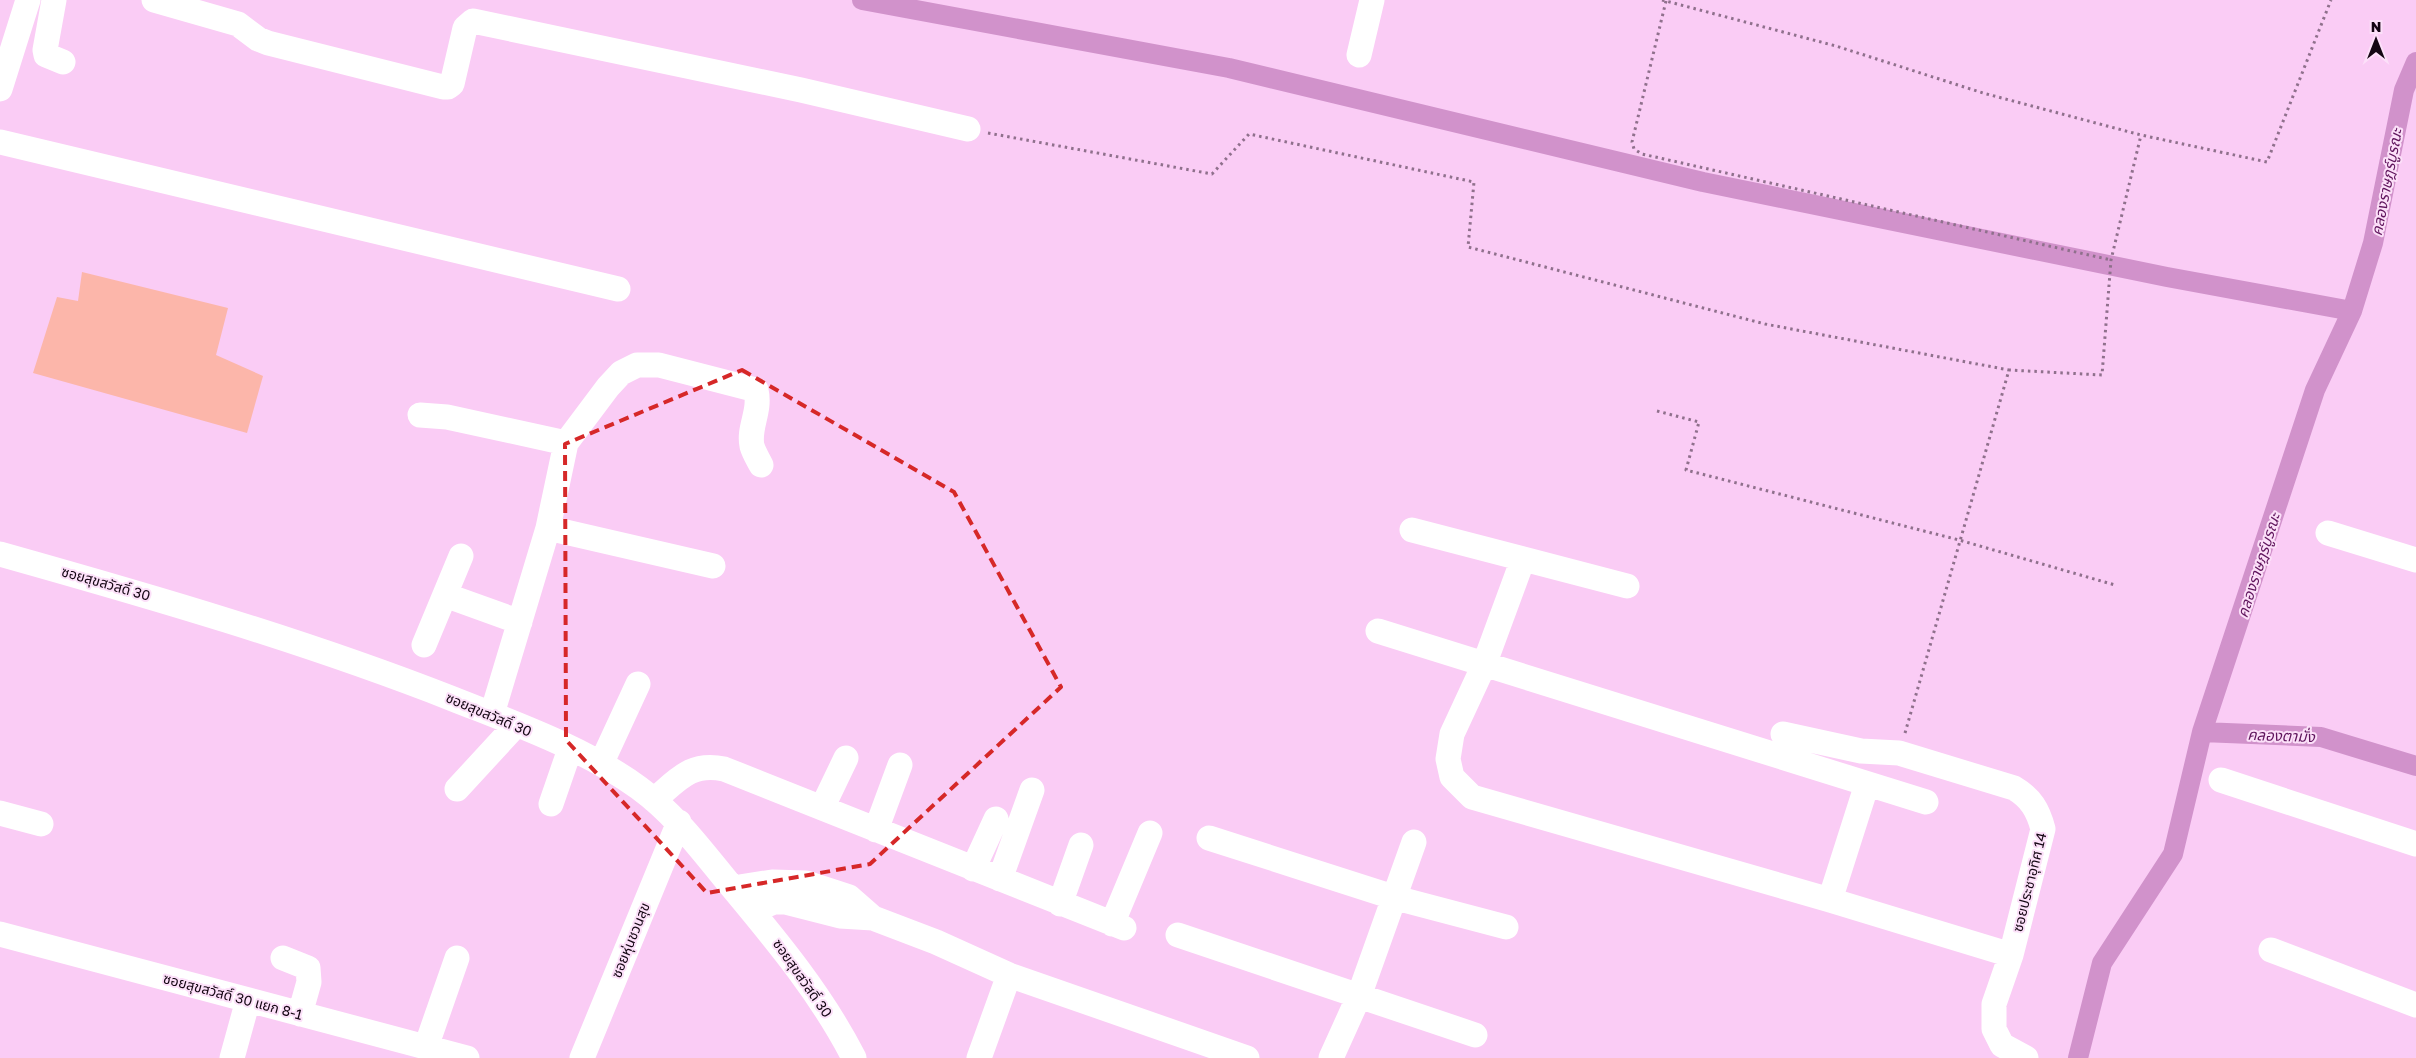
<svg xmlns="http://www.w3.org/2000/svg" width="2416" height="1058" viewBox="0 0 2416 1058" font-family="'Golos Text','Noto Sans Thai',sans-serif">
<style>
.green{fill:#fcb6aa}
.lines{fill:none;stroke-linecap:round;stroke-linejoin:round}
.canal{stroke:#d192cb;stroke-width:20}
.path{stroke:#8f708c;stroke-width:3;stroke-dasharray:2.5 4;stroke-linecap:butt}
.minor{stroke:#fff;stroke-width:25}
.marked{fill:none;stroke:#d62828;stroke-width:4;stroke-dasharray:10 6;stroke-linejoin:round}
.labels{text-anchor:middle;dominant-baseline:central;stroke-width:4;stroke-linejoin:round;paint-order:stroke}
.street-label{font-size:14px;fill:#140613;stroke:#fce0f9}
.water-label{font-size:15px;font-style:italic;fill:#5f145c;stroke:#fce0f9}
</style>
<rect width="100%" height="100%" fill="#faccf5"/>
<!-- green -->
<path class="green" d="M82 272 228 308 216 355 263 376 247 433 33 373 57 297 78 301Z"/>
<g class="lines">
<!-- canal -->
<path class="canal" d="M862 0 1229 68 1703 182 2167 277 2352 311
M2202 732 2321 737 2416 766
M2078 1058 2102 963 2173 854 2202 732 2315 390 2352 311 2373 243 2404 90 2416 62"/>
<!-- path -->
<path class="path" d="M1662 0 1836 46 1983 93 2141 135 2267 162 2331 0
M1666 1 1632 142 1634 149 1642 154 2111 260
M988 133 1212 174 1249 134 1474 182 1468 247 1765 324 2009 370
M1657 411 1699 422 1686 470 1959 540 2115 585
M1905 733 2009 370 2102 375 2111 260 2141 135"/>
<!-- minor -->
<path class="minor" d="M54 0 45 50 46 55 63 62
M154 0 238 24 258 39 268 43 443 87H448L452 84 465 28 473 21 801 90 968 129
M1359 55 1372 0
M0 89 28 0
M0 142 618 289
M420 415 447 417 566 443 548 528 492 714
M566 443 608 387 621 373 637 365H659L756 390C761 412 748 427 752 446 754 453 758 459 761 465
M548 528 713 566
M1412 530 1627 586
M2328 533 2416 560
M0 554C153 597 305 641 453 699 516 724 584 748 639 788 676 815 702 851 731 886 776 940 822 995 854 1058
M1523 559 1484 665 1452 734 1448 759 1452 777 1472 797 1830 900 2011 955
M445 595 520 622
M1378 631 1926 802
M424 645 461 556
M1783 734 1861 751 1899 753 2014 788C2031 798 2038 810 2043 829L2011 955 1994 1004V1029L2002 1045 2026 1058
M601 764 638 684
M2221 780 2416 844
M457 789 516 725
M654 800C678 780 690 762 724 769L1124 928
M551 804 570 749
M822 808 846 758
M0 813 41 824
M876 830 900 765
M1209 838 1396 898 1506 927
M973 869 996 819
M1000 879 1032 790
M733 888 772 882 806 883 849 897 873 918 840 916 785 902H774L752 911
M1830 900 1867 784
M1060 904 1081 845
M873 918 936 942 1009 975 1247 1058
M1112 924 1150 833
M0 934 467 1058
M1178 935 1475 1035
M2271 950 2416 1005
M283 958 308 968 309 982 300 1014
M426 1047 457 958
M232 1058 248 1000
M582 1058 679 822
M979 1058 1009 975
M1331 1058 1359 996 1414 842"/>
</g>
<!-- marked area -->
<path class="marked" d="M742 370 954 492 1061 687 870 864 707 893 566 740 565 444Z"/>
<g class="labels">
<!-- street labels -->
<g class="street-label">
<text transform="translate(106 583) rotate(16)">ซอยสุขสวัสดิ์ 30</text>
<text transform="translate(489 714) rotate(23)">ซอยสุขสวัสดิ์ 30</text>
<text transform="translate(2029 882) rotate(-76)">ซอยประชาอุทิศ 14</text>
<text transform="translate(630 940) rotate(-68)">ซอยหุ่นชวนสุข</text>
<text transform="translate(803 978) rotate(55)">ซอยสุขสวัสดิ์ 30</text>
<text transform="translate(233 996) rotate(15)">ซอยสุขสวัสดิ์ 30 แยก 8-1</text>
</g>
<!-- water labels -->
<g class="water-label">
<text transform="translate(2386 182) rotate(-79)">คลองราษฎร์บูรณะ</text>
<text transform="translate(2258 565) rotate(-72)">คลองราษฎร์บูรณะ</text>
<text transform="translate(2281 735) rotate(2)">คลองตามั่ง</text>
</g>
</g>
<!-- north arrow -->
<g transform="translate(2376 40)" stroke="#fce0f9" stroke-width="4" paint-order="stroke">
<path d="M0-4L9 19L0 12L-9 19Z" fill="#140613"/>
<text y="-8" font-size="14" font-weight="bold" text-anchor="middle" fill="#140613">N</text>
</g>
</svg>
